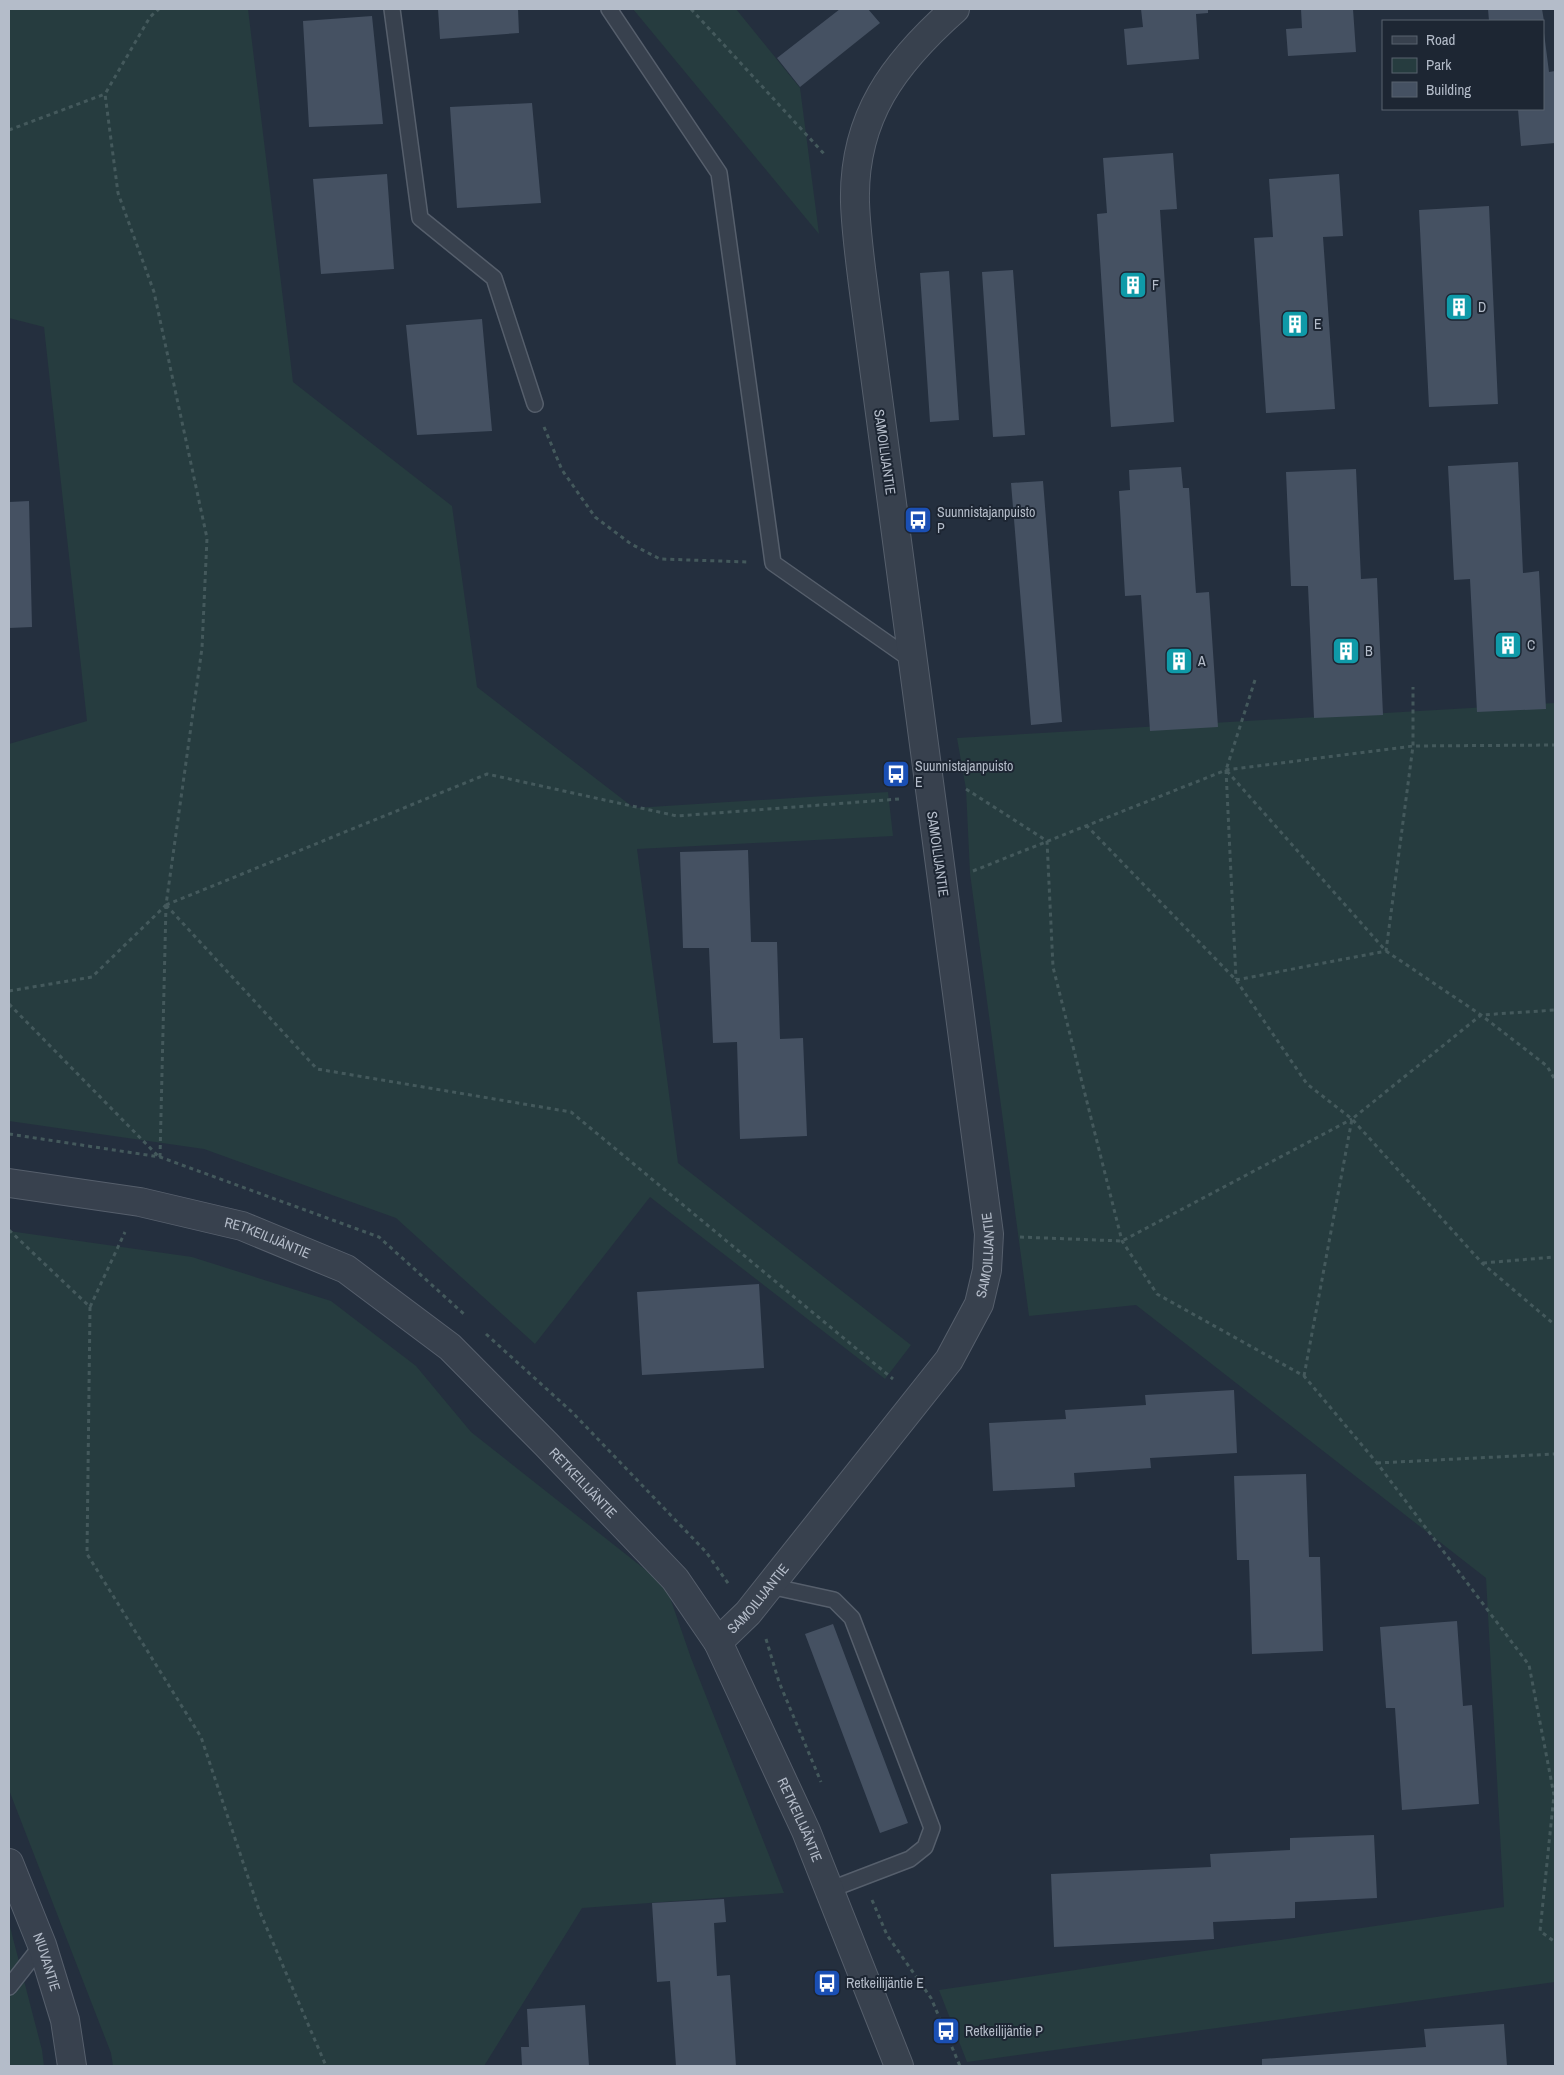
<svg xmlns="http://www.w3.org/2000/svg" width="1564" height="2075" viewBox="0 0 1564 2075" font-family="'Archivo Narrow',sans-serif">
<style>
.green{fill:#263c3f}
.building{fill:#455162}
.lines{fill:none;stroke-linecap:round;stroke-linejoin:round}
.service-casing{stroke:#565f6c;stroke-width:18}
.minor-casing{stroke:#565f6c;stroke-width:30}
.tertiary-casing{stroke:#565f6c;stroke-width:30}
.path{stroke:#44595c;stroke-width:3;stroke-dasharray:4 4;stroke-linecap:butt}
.service{stroke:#38414e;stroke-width:15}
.minor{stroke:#38414e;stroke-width:28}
.tertiary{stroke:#38414e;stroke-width:28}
.labels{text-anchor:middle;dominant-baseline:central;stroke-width:4;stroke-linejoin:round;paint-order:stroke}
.poi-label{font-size:14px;fill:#b4bcc9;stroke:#1d2633;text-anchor:start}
.street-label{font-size:14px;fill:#b4bcc9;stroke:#1d2633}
</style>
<rect width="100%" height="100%" fill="#242f3e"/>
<!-- green -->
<path class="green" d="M9 9H248L293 382 452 506 477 687 634 808 888 792 893 836 637 849 678 1163 911 1345 885 1379 650 1197 535 1344 396 1218 204 1149 9 1121V744L87 721 44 327 9 318Z
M633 9H736L800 88 819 234Z
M1555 703V1982L967 2062 939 1990 1504 1907 1486 1578 1136 1305 1029 1316 970 873 966 789 957 738Z
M9 1231 192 1257 331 1301 416 1366 471 1432 666 1586 691 1658 784 1893 582 1908 484 2066H113L111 2053 9 1790Z
M9 1923 42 2050 44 2066H9Z"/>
<!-- building -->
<path class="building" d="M438 9H518L519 33 440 39Z
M840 9H868L880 23 800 87 777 58Z
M1141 9H1208V13L1196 14 1199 59 1127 65 1124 29 1143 27Z
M1301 9H1353L1356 52 1288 56 1286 29 1302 28Z
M1488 9H1542L1544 21H1489Z
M372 16 383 124 309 127 303 21Z
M1543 25 1549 72 1555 71V143L1521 146 1518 109H1543Z
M532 103 541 203 457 208 450 107Z
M1173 153 1177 209 1160 210 1174 422 1111 427 1097 214 1107 213 1103 158Z
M387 174 394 269 321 274 313 179Z
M1339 174 1343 236 1323 237 1335 409 1266 413 1254 238 1273 237 1269 179Z
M1489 206 1498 404 1429 407 1419 210Z
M1013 270 1025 435 993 437 982 272Z
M949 271 959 420 930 422 920 273Z
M482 319 492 431 417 435 406 325Z
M1518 462 1523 573 1539 571 1546 709 1477 712 1470 579 1454 580 1448 466Z
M1181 467 1183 488H1189L1196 593 1209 592 1218 727 1150 731 1141 595 1125 596 1119 491 1130 490 1129 470Z
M1356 469 1361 579 1377 578 1383 715 1314 718 1308 586H1291L1286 472Z
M1043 481 1062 722 1031 725 1011 483Z
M29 501 32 627 9 628V502Z
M748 850 751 942H777L780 1039 803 1038 807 1136 740 1139 737 1042 713 1043 709 948H683L680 852Z
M759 1284 764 1368 642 1375 637 1292Z
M1234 1390 1237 1453 1150 1458 1151 1468 1074 1473 1075 1487 993 1491 989 1423 1066 1419 1065 1410 1146 1405 1145 1395Z
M1306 1474 1309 1557H1320L1323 1651 1252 1654 1249 1560H1237L1234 1476Z
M1457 1621 1463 1706 1472 1705 1479 1804 1402 1810 1395 1708H1386L1380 1627Z
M833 1624 908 1823 880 1833 805 1634Z
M1374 1835 1377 1898 1295 1902V1918L1213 1922 1214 1939 1054 1947 1051 1874 1211 1867 1210 1854 1290 1850V1838Z
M724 1899 726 1922 714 1923 717 1976 730 1975 736 2066H676L670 1981 657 1982 652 1903Z
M585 2005 589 2066H522L521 2047H529L527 2009Z
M1504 2024 1507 2066H1262V2059L1426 2047 1424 2029Z"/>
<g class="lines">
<!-- service casing -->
<g class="service-casing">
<path id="service" d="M392 9 420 218 494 278 535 404
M609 9 719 173 773 563 913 661
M770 1586 834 1600 852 1618 932 1828 925 1847 910 1859 829 1890
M9 1987 42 1945"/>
</g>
<!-- minor casing -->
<g class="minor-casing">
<g id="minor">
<path id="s1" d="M718 1642 748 1613 949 1360 979 1304 987 1270 989 1234 865 300C861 268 856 234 855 202 853 117 894 63 955 9"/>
</g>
</g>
<!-- tertiary casing -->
<g class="tertiary-casing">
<g id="tertiary">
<path id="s2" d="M9 1183 140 1202 242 1226 346 1269 450 1347 546 1444 675 1579 718 1642 806 1831 899 2066"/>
<path id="s3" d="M9 1863 42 1945 65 2020 72 2066"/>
</g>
</g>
<!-- path -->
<path class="path" d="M691 9 826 156
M9 130 105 94
M544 427 562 470 595 517 631 544 660 559 748 562
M1255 680 1226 770 1386 951 1481 1015 1547 1066 1555 1080
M1226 770 1236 979
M966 789 1047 841 1053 967 1122 1241 1157 1294 1304 1376 1377 1463 1529 1665 1554 1795 1540 1931 1555 1942
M1086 825 1236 980 1307 1084 1352 1119 1482 1263 1555 1325
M973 871 1226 770 1413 746 1555 745
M166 905 317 1069 571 1112 893 1379
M166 905 487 774 677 816 899 799
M1236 980 1386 951 1413 746V687
M9 991 92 977 166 905 202 648 207 538 154 292 118 193 105 94 150 17 159 9
M9 1004 159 1157
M9 1134 160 1157 379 1237 465 1315
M160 1157 166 905
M9 1230 90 1307 125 1232
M1020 1237 1122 1241 1352 1119
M1483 1263 1555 1257
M90 1307 87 1554 201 1737 259 1910 326 2066
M486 1334 572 1412 706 1552 730 1586
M1304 1376 1352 1119 1481 1015 1555 1010
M1377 1463 1555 1454
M766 1639 779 1682 821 1782
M872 1900 887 1935 931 1998 960 2066"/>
<!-- service -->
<use href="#service" class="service"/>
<!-- minor -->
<use href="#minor" class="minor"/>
<!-- tertiary -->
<use href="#tertiary" class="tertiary"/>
</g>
<!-- icons -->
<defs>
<g id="building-square" transform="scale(1.4375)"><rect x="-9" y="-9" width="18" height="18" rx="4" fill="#0f9aa8" stroke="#1d2633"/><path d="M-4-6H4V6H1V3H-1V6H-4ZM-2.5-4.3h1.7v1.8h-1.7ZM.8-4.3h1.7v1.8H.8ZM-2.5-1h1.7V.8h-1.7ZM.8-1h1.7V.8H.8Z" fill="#fff"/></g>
<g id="bus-square" transform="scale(1.4375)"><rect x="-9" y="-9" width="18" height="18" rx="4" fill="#1a4fb4" stroke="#1d2633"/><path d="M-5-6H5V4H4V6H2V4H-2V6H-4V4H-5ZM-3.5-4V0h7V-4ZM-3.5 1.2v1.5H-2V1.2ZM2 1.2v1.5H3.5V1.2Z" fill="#fff"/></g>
</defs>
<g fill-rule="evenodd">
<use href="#building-square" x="1133" y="285"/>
<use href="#building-square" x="1459" y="307"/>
<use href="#building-square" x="1295" y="324"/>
<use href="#bus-square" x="918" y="520"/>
<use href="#building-square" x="1508" y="645"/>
<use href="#building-square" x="1346" y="651"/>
<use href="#building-square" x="1179" y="661"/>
<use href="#bus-square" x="896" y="774"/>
<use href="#bus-square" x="827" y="1983"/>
<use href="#bus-square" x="946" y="2031"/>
</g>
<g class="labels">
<!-- poi labels -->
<g class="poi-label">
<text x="1152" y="285">F</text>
<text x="1478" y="307">D</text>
<text x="1314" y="324">E</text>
<text x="937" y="512">Suunnistajanpuisto<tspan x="937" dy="16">P</tspan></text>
<text x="1527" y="645">C</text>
<text x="1365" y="651">B</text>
<text x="1198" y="661">A</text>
<text x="915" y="766">Suunnistajanpuisto<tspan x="915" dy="16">E</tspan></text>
<text x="846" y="1983">Retkeilijäntie E</text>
<text x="965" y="2031">Retkeilijäntie P</text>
</g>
<!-- street labels -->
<g class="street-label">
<text transform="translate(885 452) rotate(82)">SAMOILIJANTIE</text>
<text transform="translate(938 854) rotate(82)">SAMOILIJANTIE</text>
<text stroke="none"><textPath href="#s2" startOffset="265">RETKEILIJÄNTIE</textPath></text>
<text stroke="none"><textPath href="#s1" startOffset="478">SAMOILIJANTIE</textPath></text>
<text stroke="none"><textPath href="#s2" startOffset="670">RETKEILIJÄNTIE</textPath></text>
<text stroke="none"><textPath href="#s1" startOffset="59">SAMOILIJANTIE</textPath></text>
<text stroke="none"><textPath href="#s2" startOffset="1075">RETKEILIJÄNTIE</textPath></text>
<text stroke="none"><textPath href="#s3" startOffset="106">NIUVANTIE</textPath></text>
</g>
</g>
<!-- border -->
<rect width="1564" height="2075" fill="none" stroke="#b4bcc9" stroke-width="20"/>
<!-- legend -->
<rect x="1382" y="20" width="162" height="90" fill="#1d2633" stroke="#59626f"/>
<rect x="1392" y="36" width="25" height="8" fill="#38414e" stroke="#59626f"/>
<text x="1426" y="45" font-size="15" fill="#b4bcc9">Road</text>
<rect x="1392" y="58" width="25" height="15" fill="#263c3f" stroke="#59626f"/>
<text x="1426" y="70" font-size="15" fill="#b4bcc9">Park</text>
<rect x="1392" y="82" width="25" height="15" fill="#455162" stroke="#59626f"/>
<text x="1426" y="95" font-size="15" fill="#b4bcc9">Building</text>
</svg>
